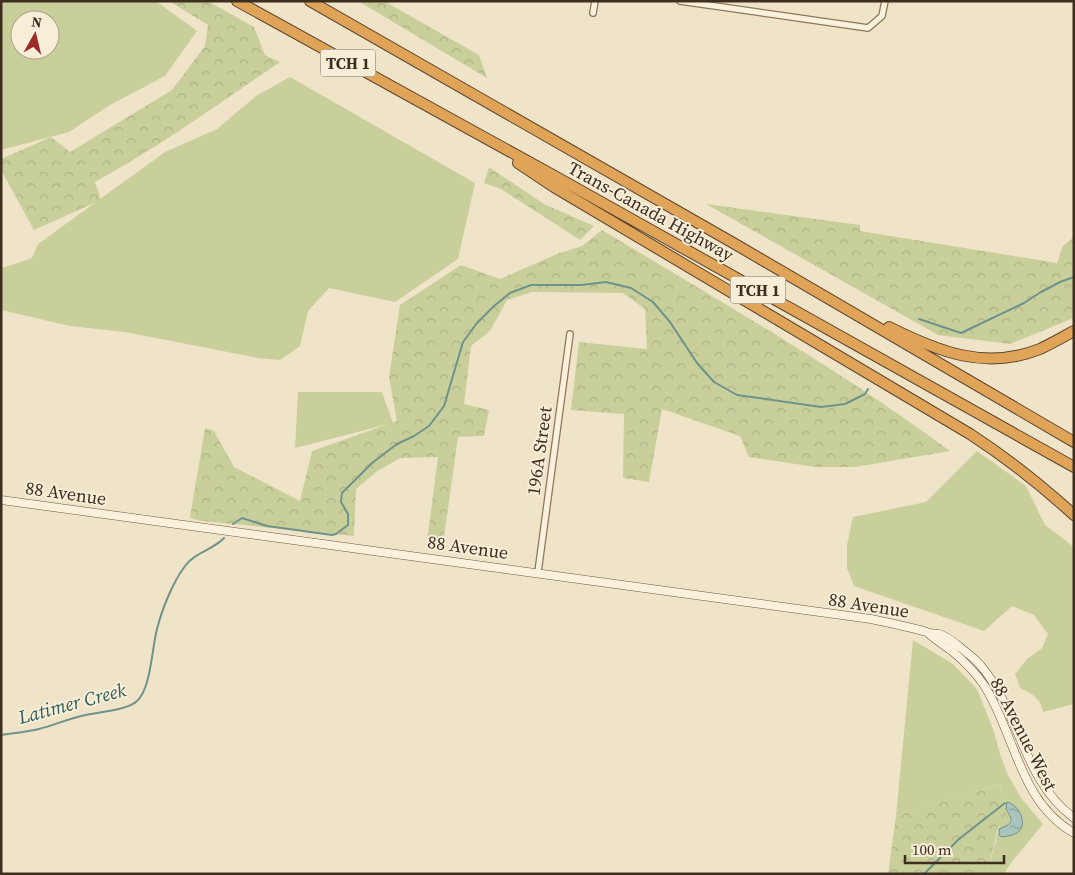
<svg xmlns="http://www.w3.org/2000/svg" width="1075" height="875" viewBox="0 0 1075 875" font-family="'Source Serif 4',serif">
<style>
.grass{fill:#c9cf9b;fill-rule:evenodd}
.forest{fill:url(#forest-crowns)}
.water{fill:url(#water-ripples);stroke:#6f938a}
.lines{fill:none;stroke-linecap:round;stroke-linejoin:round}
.stream{stroke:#6f938a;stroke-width:2}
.street-casing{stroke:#8d765c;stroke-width:8}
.secondary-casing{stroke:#6f573f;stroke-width:9}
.highway-casing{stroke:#5b4430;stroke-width:12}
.street{stroke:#faf1dc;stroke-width:5.5}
.secondary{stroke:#faf1dc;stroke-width:8}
.highway{stroke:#e0a458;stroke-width:10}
.labels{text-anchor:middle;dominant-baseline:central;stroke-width:4;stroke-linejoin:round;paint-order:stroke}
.shield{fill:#f7eed8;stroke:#756857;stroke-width:1}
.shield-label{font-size:16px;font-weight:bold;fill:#3d2e20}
.street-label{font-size:18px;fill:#3d2e20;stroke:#f7eed8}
.water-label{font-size:19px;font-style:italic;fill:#2f5d5a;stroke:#f7eed8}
</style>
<defs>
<pattern id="forest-crowns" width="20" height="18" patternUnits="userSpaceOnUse" patternTransform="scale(1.25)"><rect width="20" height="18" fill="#c9cf9b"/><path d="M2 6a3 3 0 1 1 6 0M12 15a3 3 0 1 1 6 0" fill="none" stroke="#aeb285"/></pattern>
<pattern id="water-ripples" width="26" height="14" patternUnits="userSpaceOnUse" patternTransform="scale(1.25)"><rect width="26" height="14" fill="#a9c4bc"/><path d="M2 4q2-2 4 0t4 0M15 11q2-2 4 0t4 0" fill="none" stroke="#8ba098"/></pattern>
</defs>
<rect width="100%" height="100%" fill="#f0e4c8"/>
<!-- grass -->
<path class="grass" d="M1 1H156L197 31 165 76 110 105 69 132 1 150ZM20 20H50V50H20Z
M290 77 475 183 458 259 395 302 329 288 308 311 300 346 280 360 258 358 125 332 70 326 1 310 2 268 32 258 38 244 165 152 217 129 256 96Z
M298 392H382L393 423 295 448Z
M977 451 1026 486 1045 525 1074 547V704L1043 712C1041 698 1032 694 1020 688L1015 674 1027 659 1042 648 1048 634 1034 615 1012 606 984 631 854 586 847 568V545L853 517 926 502Z
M913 640 953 664 977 689 993 729 1001 757 1008 775 1021 798 1043 824 1011 863 1004 874H986L988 871 1004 809 1000 784 896 816Z"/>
<!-- forest -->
<path class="forest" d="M169 1H208L254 27 265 55 280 62C220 103 159 147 95 182L101 200 34 230 1 170V159L51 137 70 152 172 90 205 46 208 25Z
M358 1H384L479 55 487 78Z
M489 167 544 204 594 226 580 240 501 189 484 183Z
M706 204 860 225V231L1057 263 1063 246 1074 237V318L1010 344 938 335Z
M602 230C719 301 840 369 950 451L855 467H816L749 457 740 436 662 409 649 482 623 478 624 414 571 410 579 342 647 349 645 309 623 293 532 292 507 300 490 331 471 346 464 404 489 410 484 436 458 437 443 544 427 541 438 457 400 458 376 472 356 489 354 536 202 521 190 518 205 428 214 431 234 467 300 501 312 451 397 421 389 377 400 305 461 265 500 279 557 254 582 246Z
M1000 784 1004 809 1008 818 998 827 988 871 986 874H888L896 816Z"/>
<!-- water -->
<path class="water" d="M1007 802C1020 805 1030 827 1015 834 1011 836 1006 836 1002 837L999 835V829C1013 823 1014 822 1006 809Z"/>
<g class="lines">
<!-- stream -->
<path class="stream" d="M919 319 961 333 1024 303 1041 292 1060 282 1074 277
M233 524 242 518 267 526 332 535 336 534 348 525V514L341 502 342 493 372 463 397 444 414 436 429 426 444 406 463 342 477 323 494 306 510 293 531 285H581L606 282 631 288 653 302 670 322 697 363 714 382 737 395 821 407 845 404 865 394 868 389
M1 735C14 733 27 732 39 729 55 725 70 718 86 715 99 712 128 710 137 701 151 689 152 647 157 629 162 609 173 582 185 566 195 552 213 550 224 538
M924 874 959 839 1005 803"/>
<!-- street casing -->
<g class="street-casing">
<path id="street" d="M680 1 868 28 882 16 885 1
M593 13 595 1
M538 572 570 334"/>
</g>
<!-- secondary casing -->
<g class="secondary-casing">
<path id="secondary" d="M1 500 871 619C890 623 909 627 927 632 931 634 935 633 939 634 947 636 955 643 961 648 968 654 976 659 981 666 1020 712 1023 781 1074 818
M928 633C936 640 944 645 952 651 964 661 975 672 984 685 1015 733 1019 802 1074 833"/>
</g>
<!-- highway casing -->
<g class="highway-casing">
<path id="highway" d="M237 1 558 178 1074 467
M310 1 735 244 1074 442
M518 163 554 187 970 434C1007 458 1041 485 1074 515
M889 327C937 351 985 371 1040 349 1051 344 1063 337 1074 331"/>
</g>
<!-- street -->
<use href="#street" class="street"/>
<!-- secondary -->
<use href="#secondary" class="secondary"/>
<!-- highway -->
<use href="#highway" class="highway"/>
</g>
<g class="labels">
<!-- shield labels -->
<g class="shield">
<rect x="320.5" y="49.5" width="55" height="27" rx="4"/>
<rect x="730.5" y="276.5" width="55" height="27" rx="4"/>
</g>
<g class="shield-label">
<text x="348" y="63">TCH 1</text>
<text x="758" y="290">TCH 1</text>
</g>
<!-- street labels -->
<g class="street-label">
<text transform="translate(651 211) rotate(29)">Trans-Canada Highway</text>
<text transform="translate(539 451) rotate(-82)">196A Street</text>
<text transform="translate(66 493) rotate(8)">88 Avenue</text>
<text transform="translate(468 547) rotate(8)">88 Avenue</text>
<text transform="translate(869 605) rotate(9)">88 Avenue</text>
<text transform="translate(1024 734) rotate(63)">88 Avenue West</text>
</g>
<!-- water labels -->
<g class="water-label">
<text transform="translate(72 703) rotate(-15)">Latimer Creek</text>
</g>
</g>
<!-- border -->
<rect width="1075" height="875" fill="none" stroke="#3d2e20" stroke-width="5"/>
<!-- north arrow -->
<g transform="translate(35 35) rotate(8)"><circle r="24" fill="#f7eed8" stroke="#ada18e"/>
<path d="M0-4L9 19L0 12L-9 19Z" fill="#9e2a2b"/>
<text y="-8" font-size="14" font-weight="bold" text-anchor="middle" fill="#3d2e20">N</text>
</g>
<!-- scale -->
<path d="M905 855v8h99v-8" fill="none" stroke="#3d2e20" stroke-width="2.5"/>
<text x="912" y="855" font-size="15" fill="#3d2e20" stroke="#f7eed8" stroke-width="4" paint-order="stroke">100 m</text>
</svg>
